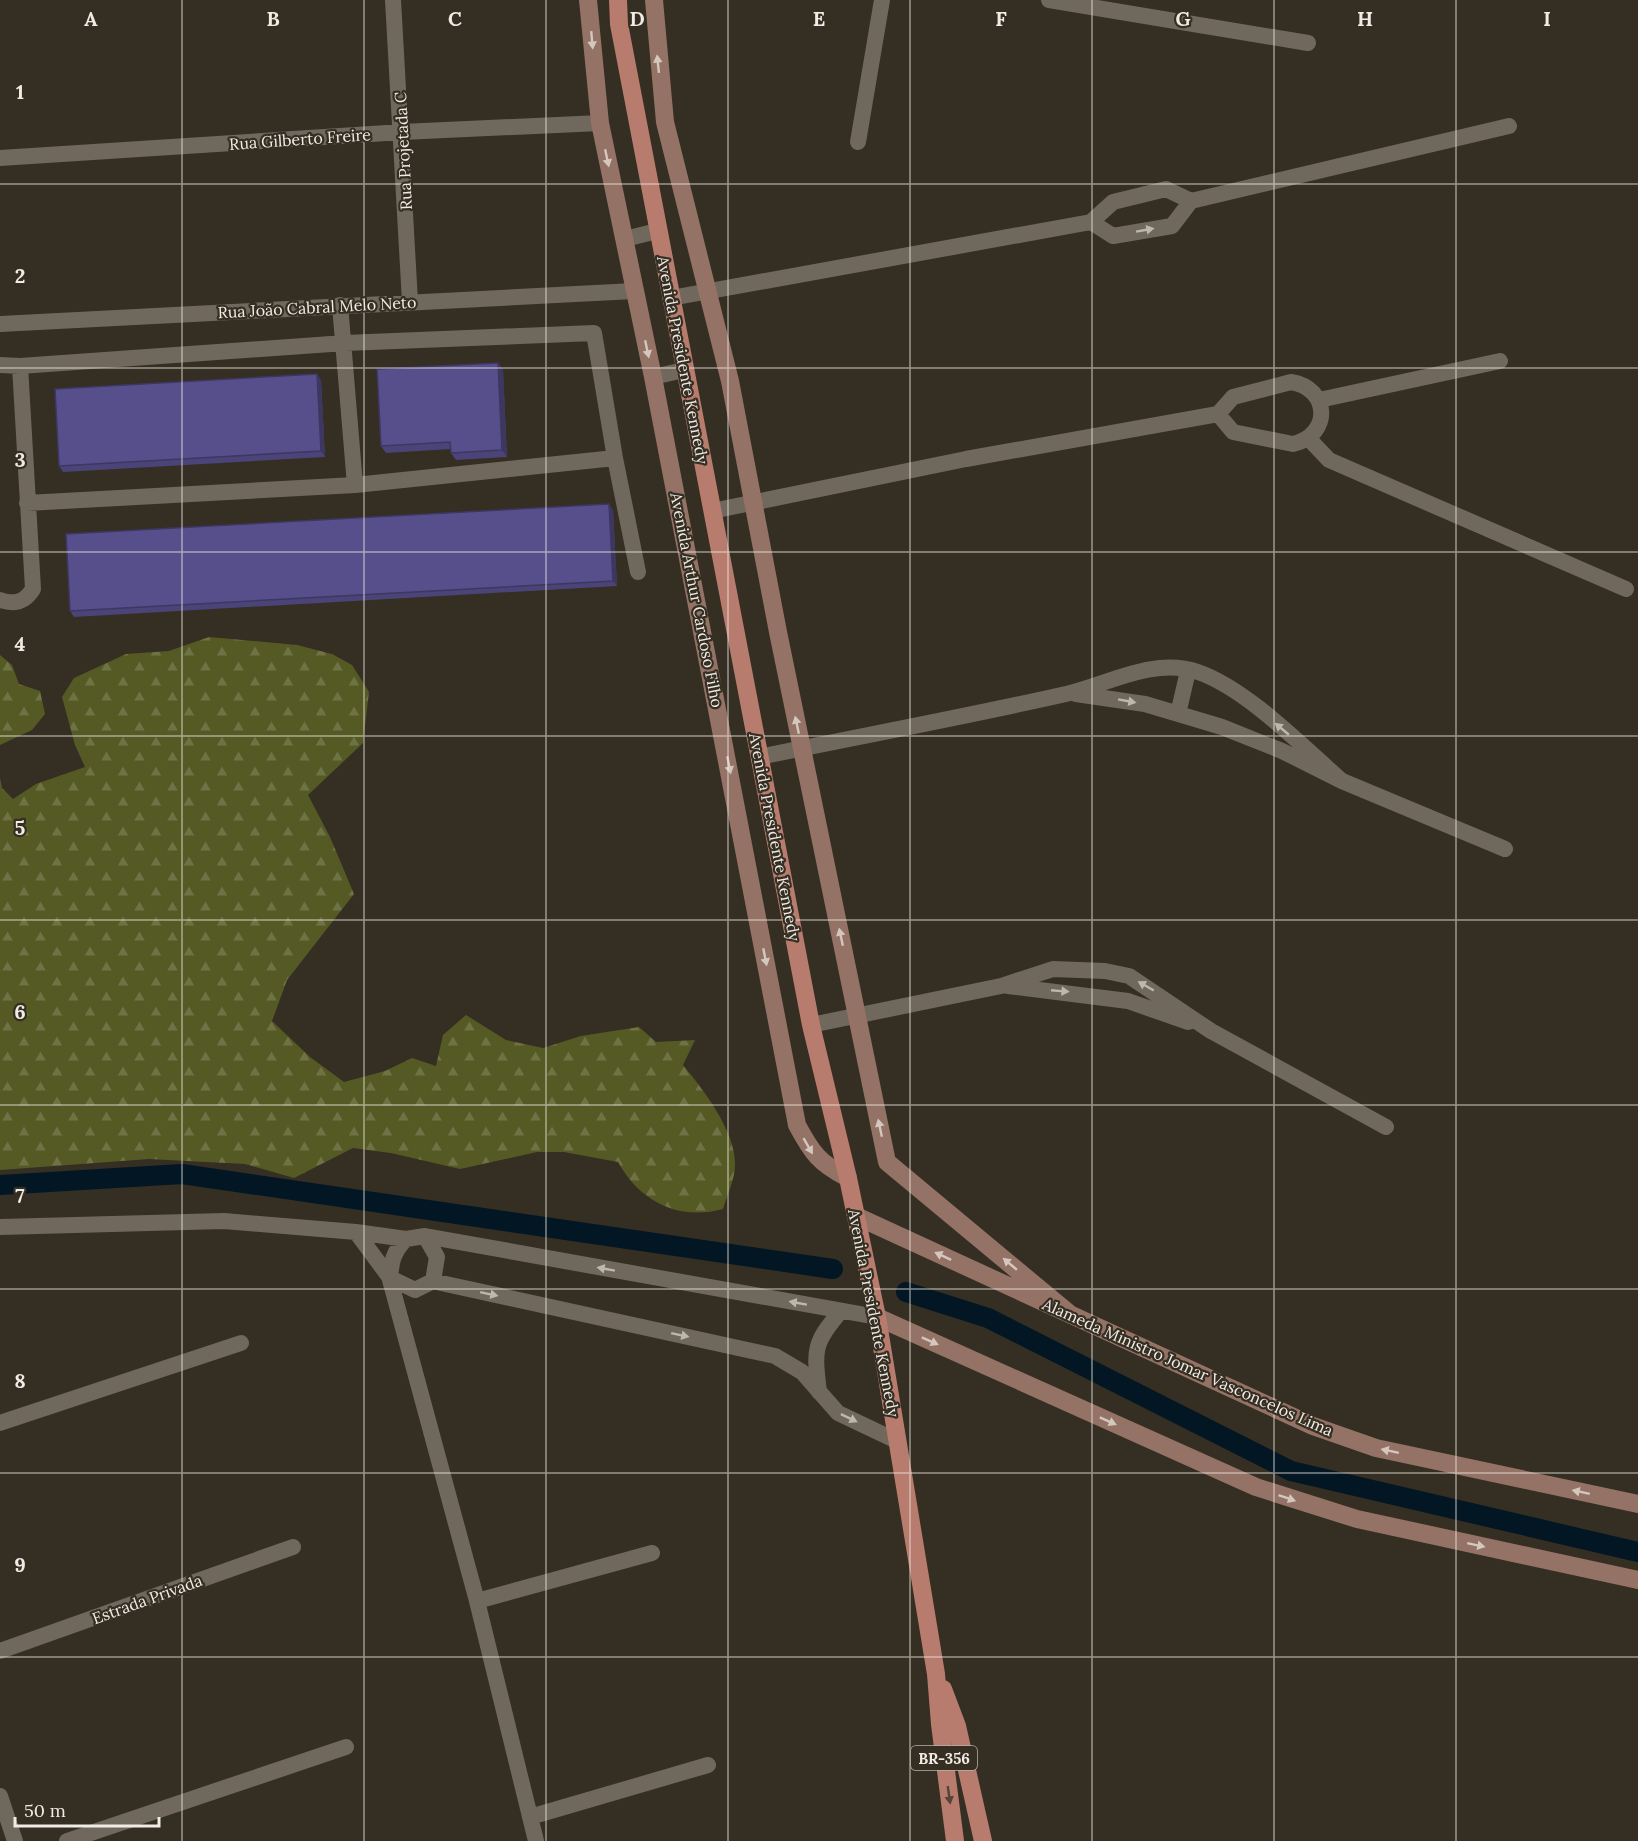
<svg xmlns="http://www.w3.org/2000/svg" width="1638" height="1841" viewBox="0 0 1638 1841" font-family="Lora,serif">
<style>
.forest{fill:url(#forest-firs)}
.lines{fill:none;stroke-linecap:round;stroke-linejoin:round}
.canal{stroke:#021623;stroke-width:20}
.street{stroke:#70685c;stroke-width:16}
.secondary{stroke:#947265;stroke-width:18}
.primary{stroke:#b77c6e;stroke-width:18}
.wall{fill:#4b4478}
.shaded-wall{fill:#3d3761}
.building{fill:#574f8b;stroke:#3d3761;stroke-width:1.5}
.oneway{fill:#d4c7be}
.oneway2{fill:#bdb7ae}
.oneway3{fill:#564236}
.grid{fill:none;stroke:#f0ebe4;stroke-width:1.5;stroke-opacity:0.55}
.labels{text-anchor:middle;dominant-baseline:central;stroke-width:4.5;stroke-linejoin:round;paint-order:stroke}
.shield{fill:#352e23;stroke:#b8b2aa;stroke-width:1.5}
.shield-label{font-size:15px;font-weight:bold;fill:#f0ebe4}
.street-label{font-size:16px;fill:#f0ebe4;stroke:#352e23}
.grid-label{font-size:20px;text-anchor:middle;font-weight:bold;fill:#f0ebe4;stroke:#352e23;stroke-width:4.5;stroke-linejoin:round;paint-order:stroke}
</style>
<defs>
<pattern id="forest-firs" width="22" height="20" patternUnits="userSpaceOnUse" patternTransform="scale(1.5)"><rect width="22" height="20" fill="#555a24"/><path d="M5 1l3.5 6h-7zM16 11l3.5 6h-7z" fill="#6e7244"/></pattern>
</defs>
<rect width="100%" height="100%" fill="#352e23"/>
<!-- forest -->
<path class="forest" d="M209 637 297 645 332 654 352 665 369 692 363 743 308 795 330 837 354 894 287 980 272 1021 310 1057 344 1082 385 1071 412 1058 436 1066 443 1035 466 1015 506 1040 543 1048 581 1036 639 1027 656 1042 695 1040 683 1065C703 1089 735 1131 735 1163 736 1177 727 1195 723 1209 679 1221 640 1202 618 1162L564 1152H537L460 1169 391 1153 353 1148 294 1178 245 1164 149 1159 0 1170V778L2 788 13 799 36 784 85 767 75 745 62 697 74 678 126 654 169 651Z
M0 655 12 665 19 684 40 691 45 714 32 730 0 745Z"/>
<g class="lines">
<!-- canal -->
<path class="canal" d="M0 1185 182 1174 833 1269
M906 1292 988 1318 1291 1471 1638 1552"/>
<!-- street -->
<path class="street" d="M393 0 410 302
M1049 0 1308 43
M858 142 882 0
M0 158 402 132 600 123
M1091 222 1113 236 1172 226 1191 201 1509 126
M625 239 657 231
M671 298 1091 222 1113 202 1166 189 1191 201
M340 305 355 485
M0 324 634 291
M0 365 20 366
M653 377 684 370
M1291 382C1330 388 1332 435 1293 444L1233 432 1218 414 1233 397Z
M1319 400 1500 361
M1309 439 1329 460 1626 589
M27 503 355 485 615 458
M712 511 966 459 1218 414
M0 600C15 605 25 602 33 589L20 366 345 343 594 333 615 458 638 572
M1076 694 1145 704 1222 727 1282 751 1342 781 1505 849
M1178 714 1188 671
M759 757C861 736 964 717 1066 694 1109 684 1153 657 1198 672 1247 689 1303 747 1342 781
M1008 986 1128 1001 1188 1022
M811 1025 1001 986 1053 969 1105 971 1129 976 1211 1031 1386 1127
M0 1227 224 1221 356 1232 406 1239 425 1236 877 1317
M356 1232 390 1278 415 1290 433 1281 437 1257 425 1236
M406 1239C393 1252 391 1262 390 1280L477 1601 536 1841
M432 1281 775 1356 802 1372 838 1413 897 1441
M819 1392C814 1350 813 1343 841 1311
M0 1423 241 1343
M477 1601 652 1553
M0 1651 293 1547
M0 1796 15 1841
M530 1817 708 1765
M67 1841 346 1747"/>
<!-- secondary -->
<path class="secondary" d="M588 0 600 123 653 377 797 1125C812 1153 819 1163 848 1178
M654 0 665 122 730 381 778 632 887 1162 1071 1315
M856 1216 1313 1426 1376 1448 1638 1504
M877 1317 1256 1487 1357 1519 1638 1580"/>
<!-- primary -->
<path class="primary" d="M618 0 619 24 811 1025 848 1178 877 1317 936 1674 940 1724 955 1841
M943 1689 957 1726 983 1841"/>
</g>
<!-- wall -->
<path class="wall" d="M498 363 503 369 507 457 456 460 451 453V449L386 453 381 446Z
M321 380 325 457 63 472 59 466Z
M613 510 617 586 74 617 70 611Z"/>
<!-- shaded-wall -->
<path class="shaded-wall" d="M498 363 503 369 507 457 502 450Z
M317 374 321 380 325 457 321 451Z
M609 504 613 510 617 586 613 581Z"/>
<!-- building -->
<path class="building" d="M498 363 502 450 451 453 450 442 381 446 377 369Z
M317 374 321 451 59 466 55 389Z
M609 504 613 581 70 611 66 534Z"/>
<!-- one-way arrows -->
<defs><path id="oneway-solid" d="M-6-.8H1V-3.2L6.5 0L1 3.2V.8H-6Z" transform="scale(1.5)"/></defs>
<g class="oneway">
<use href="#oneway-solid" transform="translate(592 40) rotate(85)"/>
<use href="#oneway-solid" transform="translate(658 64) rotate(-96)"/>
<use href="#oneway-solid" transform="translate(607 158) rotate(78)"/>
<use href="#oneway-solid" transform="translate(647 349) rotate(78)"/>
<use href="#oneway-solid" transform="translate(797 725) rotate(-102)"/>
<use href="#oneway-solid" transform="translate(729 765) rotate(79)"/>
<use href="#oneway-solid" transform="translate(841 937) rotate(-102)"/>
<use href="#oneway-solid" transform="translate(765 957) rotate(79)"/>
<use href="#oneway-solid" transform="translate(880 1128) rotate(-102)"/>
<use href="#oneway-solid" transform="translate(808 1146) rotate(60)"/>
<use href="#oneway-solid" transform="translate(943 1256) rotate(-155)"/>
<use href="#oneway-solid" transform="translate(1010 1264) rotate(-140)"/>
<use href="#oneway-solid" transform="translate(930 1341) rotate(24)"/>
<use href="#oneway-solid" transform="translate(1108 1421) rotate(24)"/>
<use href="#oneway-solid" transform="translate(1390 1451) rotate(-168)"/>
<use href="#oneway-solid" transform="translate(1581 1492) rotate(-168)"/>
<use href="#oneway-solid" transform="translate(1287 1498) rotate(19)"/>
<use href="#oneway-solid" transform="translate(1476 1545) rotate(12)"/>
</g>
<g class="oneway2">
<use href="#oneway-solid" transform="translate(1145 230) rotate(-10)"/>
<use href="#oneway-solid" transform="translate(1127 701) rotate(10)"/>
<use href="#oneway-solid" transform="translate(1282 729) rotate(-140)"/>
<use href="#oneway-solid" transform="translate(1146 986) rotate(-150)"/>
<use href="#oneway-solid" transform="translate(1060 991) rotate(5)"/>
<use href="#oneway-solid" transform="translate(606 1269) rotate(-170)"/>
<use href="#oneway-solid" transform="translate(489 1294) rotate(12)"/>
<use href="#oneway-solid" transform="translate(798 1303) rotate(-170)"/>
<use href="#oneway-solid" transform="translate(680 1335) rotate(12)"/>
<use href="#oneway-solid" transform="translate(849 1418) rotate(26)"/>
</g>
<use class="oneway3" href="#oneway-solid" transform="translate(949 1795) rotate(82)"/>
<!-- grid -->
<path class="grid" d="M182 0V1841M364 0V1841M546 0V1841M728 0V1841M910 0V1841M1092 0V1841M1274 0V1841M1456 0V1841M0 184H1638M0 368H1638M0 552H1638M0 736H1638M0 920H1638M0 1105H1638M0 1289H1638M0 1473H1638M0 1657H1638"/>
<g class="labels">
<!-- shield labels -->
<rect class="shield" x="911" y="1746" width="66" height="24" rx="4.5"/>
<g class="shield-label">
<text x="944" y="1758">BR-356</text>
</g>
<!-- street labels -->
<g class="street-label">
<text transform="translate(300 139) rotate(-4)">Rua Gilberto Freire</text>
<text transform="translate(403 151) rotate(-93)">Rua Projetada C</text>
<text transform="translate(317 307) rotate(-3)">Rua João Cabral Melo Neto</text>
<text transform="translate(683 360) rotate(79)">Avenida Presidente Kennedy</text>
<text transform="translate(697 600) rotate(79)">Avenida Arthur Cardoso Filho</text>
<text transform="translate(775 837) rotate(79)">Avenida Presidente Kennedy</text>
<text transform="translate(874 1313) rotate(79)">Avenida Presidente Kennedy</text>
<text transform="translate(1188 1367) rotate(24)">Alameda Ministro Jomar Vasconcelos Lima</text>
<text transform="translate(147 1599) rotate(-20)">Estrada Privada</text>
</g>
</g>
<g class="grid-label">
<text x="91" y="26">A</text>
<text x="273" y="26">B</text>
<text x="455" y="26">C</text>
<text x="637" y="26">D</text>
<text x="819" y="26">E</text>
<text x="1001" y="26">F</text>
<text x="1183" y="26">G</text>
<text x="1365" y="26">H</text>
<text x="1547" y="26">I</text>
<text x="20" y="99">1</text>
<text x="20" y="283">2</text>
<text x="20" y="467">3</text>
<text x="20" y="651">4</text>
<text x="20" y="835">5</text>
<text x="20" y="1019">6</text>
<text x="20" y="1203">7</text>
<text x="20" y="1388">8</text>
<text x="20" y="1572">9</text>
</g>
<!-- scale -->
<path d="M15 1817v9h144v-9" fill="none" stroke="#f0ebe4" stroke-width="3"/>
<text x="24" y="1817" font-size="18" fill="#f0ebe4" stroke="#352e23" stroke-width="4.5" paint-order="stroke">50 m</text>
</svg>
